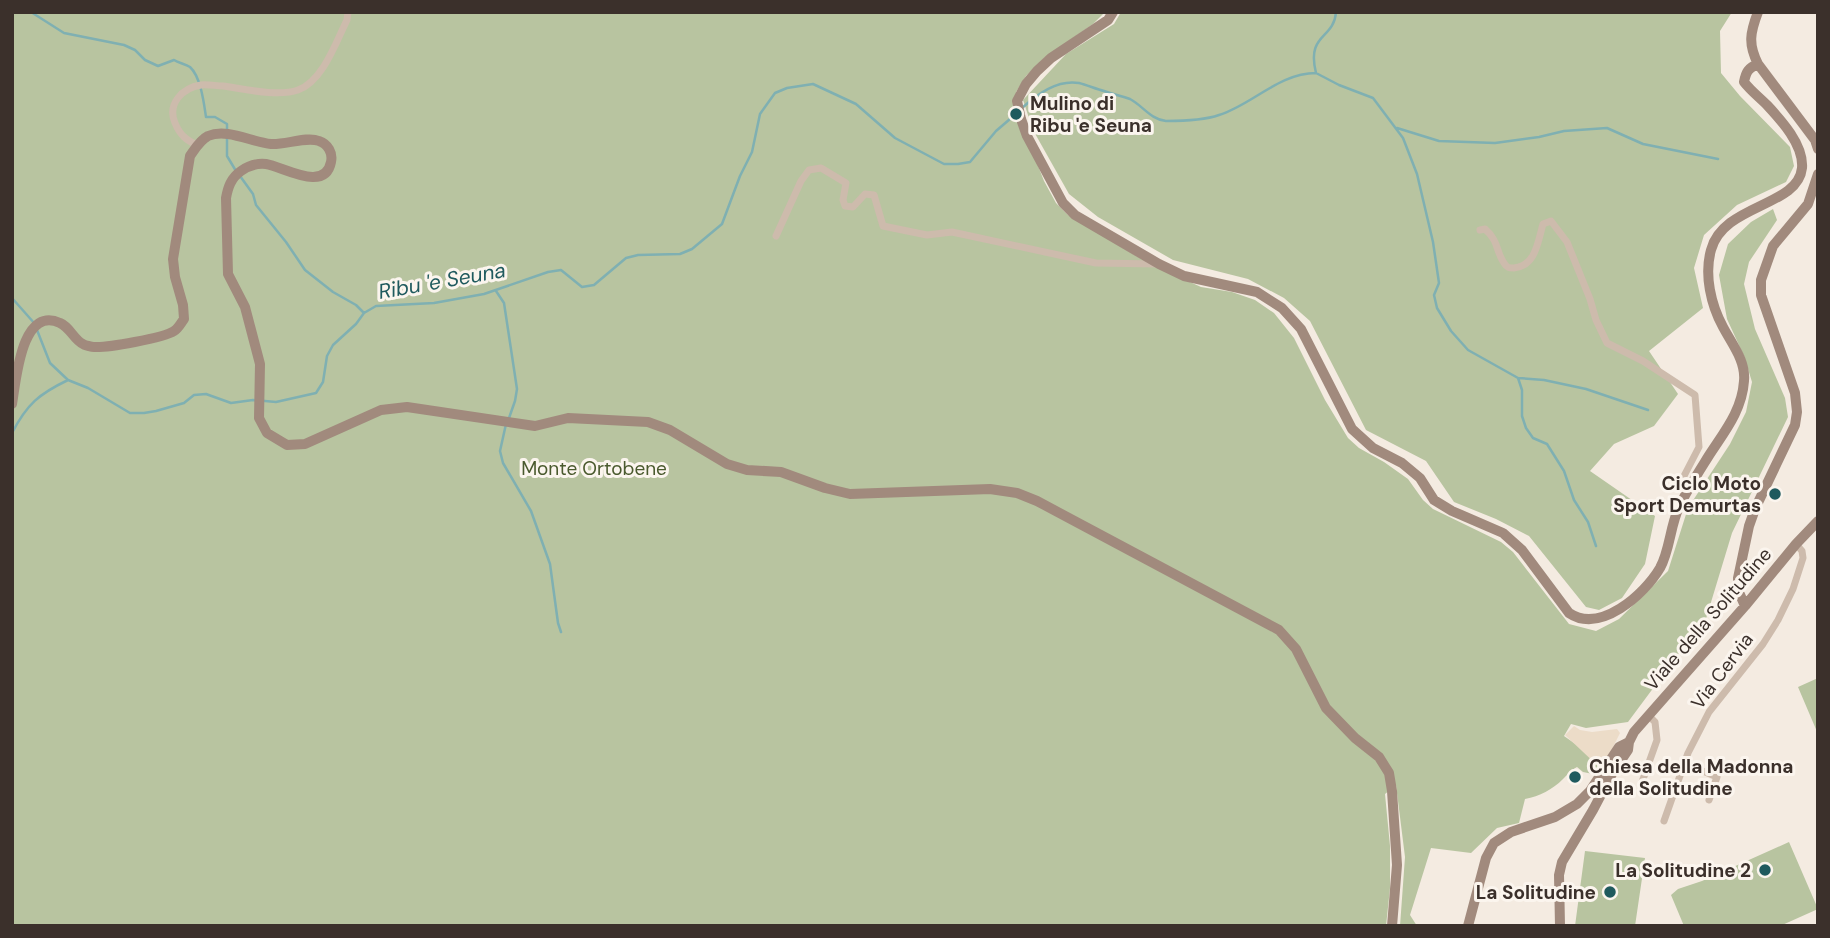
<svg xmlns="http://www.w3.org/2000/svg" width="1830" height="938" viewBox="0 0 1830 938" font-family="'DM Sans',sans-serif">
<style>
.green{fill:#b8c4a0}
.plaza{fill:#ecdcc8}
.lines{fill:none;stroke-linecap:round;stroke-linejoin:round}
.stream{stroke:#7fb0b2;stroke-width:2.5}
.street{stroke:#cdbbac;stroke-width:7}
.secondary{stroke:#a18a7d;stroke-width:10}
.poi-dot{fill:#1f5a5e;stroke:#fbf5ee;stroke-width:2.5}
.labels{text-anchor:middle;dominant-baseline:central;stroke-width:6;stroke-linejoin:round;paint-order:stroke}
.poi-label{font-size:19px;font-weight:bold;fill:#3b302b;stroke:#fbf5ee;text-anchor:end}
.park-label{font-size:19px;fill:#4a5a2e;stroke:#fbf5ee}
.street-label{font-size:19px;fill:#3b302b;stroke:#fbf5ee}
.water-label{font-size:21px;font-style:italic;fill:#1f5a5e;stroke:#fbf5ee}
</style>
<rect width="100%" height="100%" fill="#f4ebe1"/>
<!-- green -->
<path class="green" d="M12 12H1105L1093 24 1044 58 1026 76 1016 92V105L1033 153 1044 181 1056 203 1068 215 1148 263 1201 287 1232 292 1255 300 1274 313 1294 338 1325 400 1348 438 1359 448 1384 462 1408 479 1423 500 1433 509 1501 542 1513 552 1569 624 1596 631 1619 619 1668 571 1688 508 1730 444 1746 412 1752 382 1744 356 1727 319 1719 275 1728 244 1751 222 1773 209 1777 220 1749 262 1744 284 1755 329 1785 398 1788 417 1732 533 1705 622 1683 648 1628 722 1586 728 1571 724 1564 736 1574 743 1604 756 1593 774 1583 772 1577 767C1571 770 1568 774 1563 779 1552 790 1540 796 1525 799L1519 823 1497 828 1471 853 1431 848 1410 915 1417 926H1400L1405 857 1396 785 1385 794 1390 846V888L1386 926H12Z
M1121 12H1732L1720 31 1721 73 1740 96 1790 147 1794 166 1786 182 1737 205 1704 235 1694 268 1703 308 1649 351 1678 394 1654 426 1614 444 1590 471 1655 516 1645 564 1622 598 1599 610 1586 607 1529 536 1496 519 1454 502 1426 461 1366 430 1310 321 1284 298 1248 279 1173 260 1098 217 1069 194 1033 130 1023 100 1066 54 1114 24Z
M1818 678V734L1798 687Z
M1789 842 1818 909 1780 926H1684L1671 895 1678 889 1702 881Z
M1585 851 1645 858 1635 926H1575Z"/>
<!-- plaza -->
<path class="plaza" d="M1574 726 1580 730 1592 732 1617 729 1620 733 1609 755 1599 767 1565 735Z"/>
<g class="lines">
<!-- stream -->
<path class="stream" d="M31 12 64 33 124 45 135 50 145 60 158 66 174 60C179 63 185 64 190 67 201 77 204 104 206 117H215L227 124V132
M1336 12C1334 40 1306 33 1316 73L1339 85 1373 98 1403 138 1417 174 1433 242 1439 283 1434 295 1437 308 1451 331 1468 350 1518 378 1544 380 1586 389 1648 410
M1022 108C1037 94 1057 79 1079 83 1087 85 1096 89 1104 91 1112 94 1122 96 1130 99 1142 105 1151 120 1166 121 1180 121 1205 120 1219 115 1252 105 1279 73 1316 73
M1397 128 1439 141 1495 143 1539 137 1564 131 1607 128 1643 144 1718 159
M227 138V156L236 171
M240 176 253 194 256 205 286 242 305 270 333 292 356 305 364 313
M496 291 504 303 517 389 515 401 509 418
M12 298 35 324
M37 330 50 363 68 380
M1518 378 1522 390V416L1526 428 1533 438 1547 444 1564 471 1574 500 1588 522 1596 546
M506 424 500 451 503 463 531 511 550 564 558 623 561 632
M12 433C27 404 39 394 68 380L88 388 130 413H144L156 411 184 403 194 395 206 394 231 403 253 400 276 402 316 393 323 382 327 356 333 345 356 324 364 313 376 306 434 303 484 294 548 272 561 270 582 287 594 285 626 258 638 255 680 254 692 249 722 224 740 176 752 152 760 114 775 93 787 88 813 84 856 104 895 138 944 164H958L970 162 996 131 1017 113"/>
<!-- street -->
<path class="street" d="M197 145C186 140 180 135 175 123 167 104 182 88 201 85 208 84 216 86 223 86 244 89 278 97 298 90 323 81 336 42 347 20L348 12
M1480 230 1485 229C1499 241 1496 252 1504 263 1507 268 1509 268 1514 268 1536 266 1538 241 1543 224L1551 221 1567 242 1590 299 1596 320 1607 343 1643 361 1695 395 1699 447 1684 476V481L1689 489
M776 236 801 181 809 170 821 168 846 183 843 200 845 206 853 207 865 194 874 195 883 226 927 235 952 232 1096 263 1158 264
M1684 763 1717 777 1709 800
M1642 782 1657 740 1655 722 1648 715
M1664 821 1688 753 1709 712 1763 644 1778 620 1793 589 1803 558 1802 551 1796 544"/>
<!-- secondary -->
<path class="secondary" d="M1113 12 1108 20 1051 58 1037 71 1026 84 1017 101 1021 119 1027 136 1063 203 1075 215 1159 264 1184 276 1257 292 1282 308 1301 329 1352 429 1373 448 1402 463 1420 478 1434 500 1452 511 1503 533 1522 550 1569 613C1600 634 1644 595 1660 568 1670 550 1670 526 1679 507 1687 490 1698 473 1708 457 1724 432 1742 411 1744 381 1746 361 1732 344 1723 327 1711 305 1704 275 1711 250 1723 204 1798 207 1802 168 1804 145 1781 120 1767 105 1759 97 1751 91 1744 82 1746 72 1748 68 1758 64
M1758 12C1750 33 1748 44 1758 64L1815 140 1818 149
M12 404C16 382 21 305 60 323 70 327 74 340 83 344 84 345 92 347 94 347 106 348 164 338 174 331 178 329 181 323 184 319L183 305 175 277 173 259 190 156C195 149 200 140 208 136 227 128 251 142 271 144 285 145 307 136 319 141 328 144 333 153 331 162 325 193 284 167 266 164 257 163 248 166 241 171 231 178 228 187 226 198L228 274 245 307 260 364 259 418 267 433 287 445 305 444 381 410 407 407 535 426 568 418 648 422 670 430 727 464 747 470 781 472 825 488 850 494 990 489 1017 493 1037 501 1279 630 1296 649 1326 708 1355 738 1379 757 1389 773 1392 791 1397 865 1392 926
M1745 606 1738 590V578L1749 526 1755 509 1795 425 1797 412 1795 393 1761 295V280L1773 246 1808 204 1818 174
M1468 926 1486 858 1494 843 1511 832 1555 817 1577 804 1590 791 1619 747 1629 742
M1560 926 1559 875 1562 862 1593 810 1613 772 1628 750 1629 742 1634 732 1745 606 1796 544 1818 521"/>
</g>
<!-- markers -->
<g class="poi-dot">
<circle cx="1016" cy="114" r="7"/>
<circle cx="1775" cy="494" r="7"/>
<circle cx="1575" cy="777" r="7"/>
<circle cx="1765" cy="870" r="7"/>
<circle cx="1610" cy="892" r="7"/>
</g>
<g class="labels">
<!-- poi labels -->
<g class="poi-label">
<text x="1030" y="103" text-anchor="start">Mulino di<tspan x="1030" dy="22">Ribu 'e Seuna</tspan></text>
<text x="1761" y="483">Ciclo Moto<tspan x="1761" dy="22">Sport Demurtas</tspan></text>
<text x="1589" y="766" text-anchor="start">Chiesa della Madonna<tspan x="1589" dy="22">della Solitudine</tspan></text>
<text x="1751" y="870">La Solitudine 2</text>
<text x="1596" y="892">La Solitudine</text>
</g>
<!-- park labels -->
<g class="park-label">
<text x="594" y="468">Monte Ortobene</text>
</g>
<!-- street labels -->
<g class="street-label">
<text transform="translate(1708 619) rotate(-49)">Viale della Solitudine</text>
<text transform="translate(1722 671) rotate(-53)">Via Cervia</text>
</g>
<!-- water labels -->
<g class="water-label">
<text transform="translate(442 281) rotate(-10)">Ribu 'e Seuna</text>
</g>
</g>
<!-- border -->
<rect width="1830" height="938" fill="none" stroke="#3b302b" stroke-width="28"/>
</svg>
